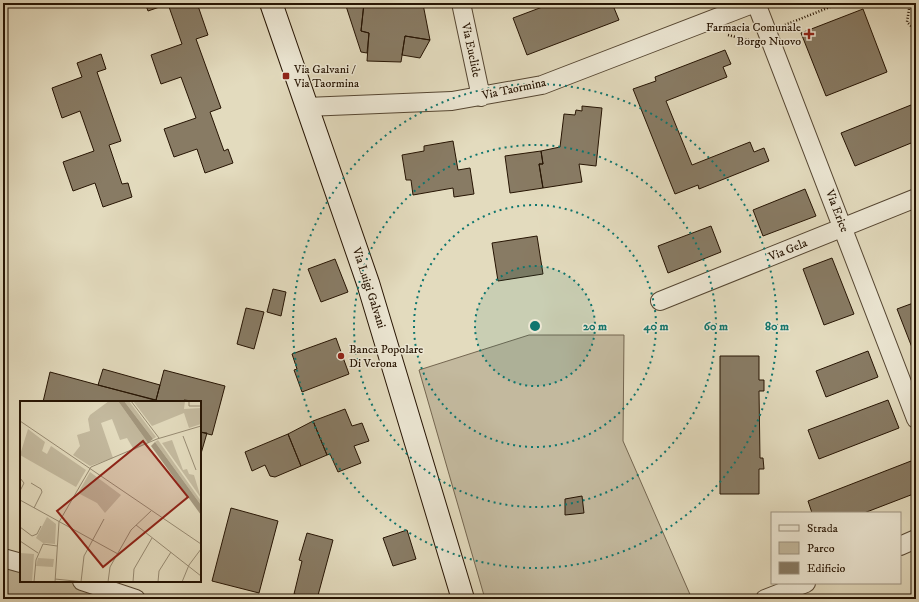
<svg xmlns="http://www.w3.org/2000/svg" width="919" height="602" viewBox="0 0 919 602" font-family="'IM FELL DW Pica',serif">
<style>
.green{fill:#c3b99e;stroke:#746650}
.building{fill:#887b64;stroke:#261403}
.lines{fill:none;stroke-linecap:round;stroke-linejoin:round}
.street-casing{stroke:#554632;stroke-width:20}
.secondary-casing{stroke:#261403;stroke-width:24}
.path{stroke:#261403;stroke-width:2.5;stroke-dasharray:1 2;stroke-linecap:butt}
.street{stroke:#ede8d5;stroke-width:18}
.secondary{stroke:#ede8d5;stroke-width:22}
.ring{fill:none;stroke:#0f766e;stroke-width:2;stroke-dasharray:2 4}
.poi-dot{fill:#8f2418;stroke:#ede8d5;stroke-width:1.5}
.labels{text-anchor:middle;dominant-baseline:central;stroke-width:3;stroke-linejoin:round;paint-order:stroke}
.poi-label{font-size:12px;fill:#261403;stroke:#ede8d5;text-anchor:start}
.street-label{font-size:12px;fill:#261403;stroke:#ede8d5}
.inset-road{fill:none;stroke:#978b73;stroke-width:1}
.view{fill:#8f2418;fill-opacity:0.15;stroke:#8f2418;stroke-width:2}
.inset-edge{fill:none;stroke:#261403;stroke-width:2}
.centre{fill:#0f766e;stroke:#ede8d5;stroke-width:2}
.ring-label{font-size:12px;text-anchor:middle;font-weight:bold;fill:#0f766e;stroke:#ede8d5;stroke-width:3;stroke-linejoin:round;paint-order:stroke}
</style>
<rect width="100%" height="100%" fill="#e3dbbe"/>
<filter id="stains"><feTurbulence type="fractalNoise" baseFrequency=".005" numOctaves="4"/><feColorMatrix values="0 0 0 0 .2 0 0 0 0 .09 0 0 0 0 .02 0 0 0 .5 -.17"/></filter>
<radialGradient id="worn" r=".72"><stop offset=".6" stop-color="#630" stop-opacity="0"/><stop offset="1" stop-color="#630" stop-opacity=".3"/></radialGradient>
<!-- green -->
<path class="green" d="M529 335H624L623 441 692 599H485L419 370Z
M3 566 21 570V581H67L106 590 104 599H3Z"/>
<!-- building -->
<path class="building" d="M145 3H197L208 35 196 39 221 108 210 112 224 151 228 149 233 163 205 173 197 149 174 157 164 129 196 118 181 77 161 84 151 55 182 44 168 4 148 11Z
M345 3H364L361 31 369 33 367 53 361 52Z
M364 3 423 4 430 40 405 36 401 62 367 61 369 33 361 31Z
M553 3H612L619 20 527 55 513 18Z
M863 9 887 72 826 96 801 33Z
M405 36 430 40 420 58 402 55Z
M725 50 731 64 723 67 727 77 666 101 692 165 750 142 754 152 764 148 769 161 699 189 698 185 675 194 633 89 656 81 655 77Z
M101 54 106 69 97 72 121 141 109 145 122 184 128 183 132 197 103 207 95 183 73 191 63 162 94 151 80 111 62 118 52 88 82 77 77 63Z
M916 103V141L855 166 841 133Z
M582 106 602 108 596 166 579 164 582 182 543 188 539 164H543L541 151 560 147 564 114 575 115 576 110 582 111Z
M453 141 458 170 470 168 474 194 454 197 453 188 413 195 411 180H406L402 155 424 151V146Z
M541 151 543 164H539L543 188 510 193 505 156Z
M805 189 816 216 763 236 753 210Z
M711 226 721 252 668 273 658 246Z
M537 236 543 274 498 281 492 243Z
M832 258 854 314 824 325 803 269Z
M335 259 348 292 321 302 308 269Z
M273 289 286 292 281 316 267 312Z
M916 302V349L913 350 897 309Z
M246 308 264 312 254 349 237 344Z
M336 338 349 374 302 392 294 370 297 369 292 354Z
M868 351 878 377 826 397 816 371Z
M720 356H759V380H764V391H759L760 458H763L764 469H759V494H720Z
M103 369 160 385 156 400 98 385Z
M164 370 225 386 212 435 200 432V402L184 400 183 402H162L156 400Z
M50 372 98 385 162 402H43Z
M888 400 899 428 819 459 808 430Z
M345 409 352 426 362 423 369 441 354 446 361 463 338 472 330 454 327 455 313 421Z
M313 421 327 455 301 466 288 434Z
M200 432 207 433 200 457Z
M288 434 301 466 275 477 270 476 265 465 252 471 245 452Z
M911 461 916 473V493L864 513H812L808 501Z
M582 496 584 513 565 515V499Z
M231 508 278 521 259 593 212 581Z
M407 530 416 559 393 566 383 538Z
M307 533 333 540 317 599 294 594 302 561 299 560Z
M294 594 312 599H292Z"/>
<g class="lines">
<!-- street casing -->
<g class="street-casing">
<path id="street" d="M461 3 481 97
M756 3 916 419
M306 107 452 101 542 85 755 3
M660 301 916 198
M900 546 916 539
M3 558 21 563
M82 581 136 599
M765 599 806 583"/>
</g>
<!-- secondary casing -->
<g class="secondary-casing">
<path id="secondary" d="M271 3 368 283 463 599"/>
</g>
<!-- path -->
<path class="path" d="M910 3 907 22 916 31
M785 25 840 3
M728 35 748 40 750 39"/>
<!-- street -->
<use href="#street" class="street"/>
<!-- secondary -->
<use href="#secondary" class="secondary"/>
</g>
<!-- distance rings -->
<circle cx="535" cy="326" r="60" fill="#0f766e" fill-opacity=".12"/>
<g class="ring">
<circle cx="535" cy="326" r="60"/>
<circle cx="535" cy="326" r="121"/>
<circle cx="535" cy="326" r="181"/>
<circle cx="535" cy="326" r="242"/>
</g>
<!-- markers -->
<g class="poi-dot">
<path d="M807 28h4v4h4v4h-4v4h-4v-4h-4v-4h4z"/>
<rect x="282" y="72" width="8" height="8" rx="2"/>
<circle cx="341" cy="356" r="4"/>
</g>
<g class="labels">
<!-- poi labels -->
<g class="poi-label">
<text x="801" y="27" text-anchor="end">Farmacia Comunale<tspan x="801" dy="14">Borgo Nuovo</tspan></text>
<text x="294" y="69">Via Galvani /<tspan x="294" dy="14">Via Taormina</tspan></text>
<text x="349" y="349">Banca Popolare<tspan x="349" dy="14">Di Verona</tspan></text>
</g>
<!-- street labels -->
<g class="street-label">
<text transform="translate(471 50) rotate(78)">Via Euclide</text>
<text transform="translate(514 89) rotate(-12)">Via Taormina</text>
<text transform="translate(837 211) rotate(69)">Via Erice</text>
<text transform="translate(788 250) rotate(-22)">Via Gela</text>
<text transform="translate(369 288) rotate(72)">Via Luigi Galvani</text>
</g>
</g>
<!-- overview -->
<g transform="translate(20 401)">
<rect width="181" height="181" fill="#e3dbbe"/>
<path d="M89 0H98L128 42 114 49 107 37 100 39 92 18 81 22 93 57 70 65 53 54 60 45 57 34 70 30 68 18 70 14ZM104 0H109L136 36 133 38ZM113 0H165L164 8 181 7V23L169 27 164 12 132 25ZM8 28 25 41 22 50 27 53 31 45 66 69 56 86 0 54ZM138 39 181 100V104L135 41ZM152 39 163 69 167 68 169 73 174 74 181 97 142 42ZM70 71 101 94 85 112 77 102 58 92ZM27 116 36 123 35 143 23 142 16 137ZM0 152 14 153 12 181H0ZM18 157 34 158 33 166 16 165Z" fill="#c3b99e"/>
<path d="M98 0H104L133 38 128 42ZM135 41 181 104V114L131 45Z" fill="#a3977e"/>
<path class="inset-road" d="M111 0 139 37M169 0V5H181M0 20 181 143M163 35 176 69M0 77 4 82 0 90M11 82 21 88 22 91 14 107M0 99 98 153M116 124 181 175M0 126 12 135 17 133 21 125M0 140 18 152M35 178 64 181M14 181 16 159 23 143 37 145M35 181 39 121 71 66 137 38 181 25M61 181 64 155 84 118M88 181 90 166 111 129 131 110M113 181 114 168 132 137M138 181 139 170 151 151M162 181 169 164 181 148"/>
<path class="view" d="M123 40 168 96 83 166 37 110Z"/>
<rect width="181" height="181" class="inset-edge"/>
</g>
<circle cx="535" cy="326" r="6" class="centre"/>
<g class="ring-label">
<text x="595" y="330">20 m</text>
<text x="656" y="330">40 m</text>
<text x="716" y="330">60 m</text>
<text x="777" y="330">80 m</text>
</g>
<!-- margin -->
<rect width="919" height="602" fill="none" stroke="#e3dbbe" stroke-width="16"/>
<rect x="4" y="4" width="911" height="594" fill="none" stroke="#261403" stroke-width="2"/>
<rect x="8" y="8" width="903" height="586" fill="none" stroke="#261403"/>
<!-- legend -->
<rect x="771" y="512" width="130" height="72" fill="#ede8d5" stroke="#9d9381"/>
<rect x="779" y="525" width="20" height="6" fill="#ede8d5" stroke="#9d9381"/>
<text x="807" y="532" font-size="12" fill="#261403">Strada</text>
<rect x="779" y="542" width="20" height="12" fill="#c3b99e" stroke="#9d9381"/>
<text x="807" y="552" font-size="12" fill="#261403">Parco</text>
<rect x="779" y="562" width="20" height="12" fill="#887b64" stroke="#9d9381"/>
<text x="807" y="572" font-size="12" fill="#261403">Edificio</text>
<rect width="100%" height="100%" filter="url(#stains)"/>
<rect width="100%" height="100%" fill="url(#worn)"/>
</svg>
